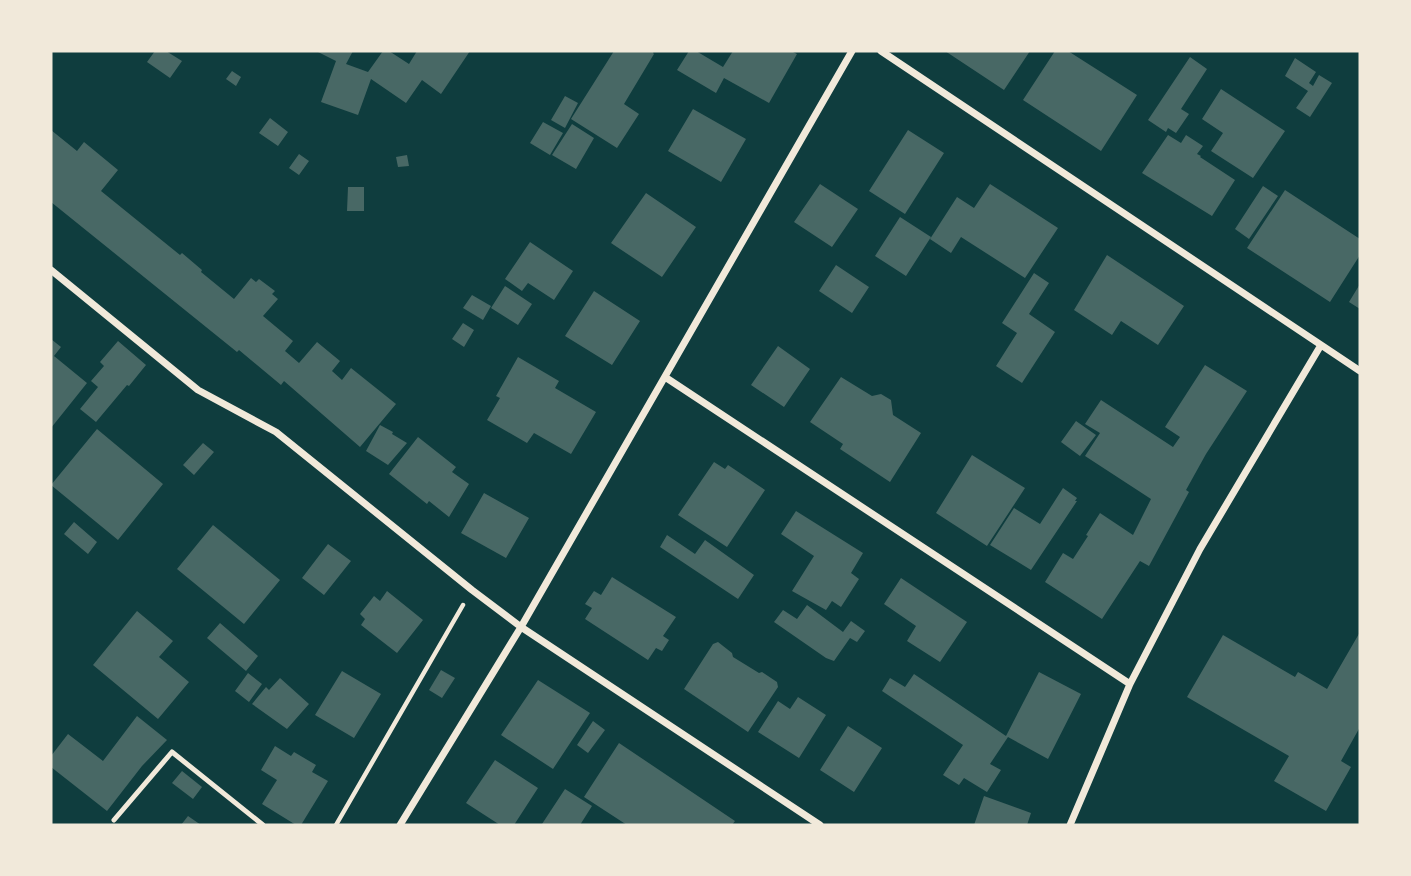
<svg xmlns="http://www.w3.org/2000/svg" width="1411" height="876" viewBox="0 0 1411 876" font-family="'DM Sans',sans-serif">
<style>
.building{fill:#486865}
.lines{fill:none;stroke-linecap:round;stroke-linejoin:round}
.path{stroke:#f1e9da;stroke-width:4.5}
.service{stroke:#f1e9da;stroke-width:5}
.minor{stroke:#f1e9da;stroke-width:7}
</style>
<rect width="100%" height="100%" fill="#0f3d3e"/>
<!-- building -->
<path class="building" d="M155 51H166L182 61 170 78 147 62Z
M316 51H353L346 64 368 72 383 51H389L409 64 417 51H470L441 94 422 80 406 103 371 79 358 115 321 102 336 61Z
M614 51H654L653 53 654 54 624 104 639 114 617 148 571 119Z
M689 51H696L723 67 733 51H791L797 54 769 103 724 78 716 93 677 70Z
M945 51H1030L1004 90Z
M1055 51H1068L1137 95 1101 151 1023 100Z
M1190 57 1207 69 1181 109 1189 114 1176 133 1168 128 1166 132 1148 120Z
M1295 58 1316 72 1309 83 1313 86 1319 75 1332 83 1310 117 1296 108 1308 91 1285 76Z
M232 71 241 77 236 86 226 79Z
M1221 89 1285 131 1253 178 1211 151 1223 133 1202 119Z
M565 96 578 103 565 128 551 120Z
M693 109 746 139 721 182 668 151Z
M270 118 288 132 278 146 259 133Z
M543 122 563 133 550 155 530 143Z
M572 124 594 138 576 169 552 155Z
M51 130 77 151 84 142 118 170 101 191 180 255 182 253 202 270 201 272 234 299 251 278 256 282 259 279 275 291 272 294 278 299 263 316 293 341 285 351 299 363 317 342 340 361 332 371 342 380 351 368 396 404 360 447 284 381 281 385 239 350 237 352 51 202Z
M908 130 944 153 905 214 869 191Z
M1168 135 1181 143 1186 135 1203 146 1197 154 1201 156 1200 157 1235 180 1212 216 1142 173Z
M299 154 309 161 299 175 289 168Z
M407 155 409 166 398 167 396 157Z
M820 184 858 209 832 247 794 222Z
M990 184 1058 228 1025 278 961 237 951 253 930 239 957 197 974 208Z
M1263 186 1278 196 1249 239 1235 229Z
M348 187H364V211H347Z
M1285 190 1360 239V255L1330 302 1247 248Z
M646 193 696 227 662 277 611 243Z
M900 217 931 237 906 276 875 256Z
M530 242 573 271 554 300 528 283 522 291 505 279Z
M1107 255 1184 306 1158 345 1121 321 1112 335 1074 310Z
M836 265 869 287 852 313 819 291Z
M1034 273 1049 283 1029 314 1055 332 1022 383 996 366 1017 333 1002 323Z
M1360 284V309L1349 302Z
M505 286 532 304 518 325 491 308Z
M594 291 640 321 612 365 565 336Z
M472 295 491 306 483 320 463 308Z
M463 323 474 330 464 347 452 339Z
M51 339 61 347 54 356 87 383 51 428Z
M118 341 146 365 129 386 127 385 96 422 80 409 98 387 91 381 104 366 100 362Z
M778 346 810 369 784 407 751 385Z
M518 357 559 381 555 388 596 412 571 454 534 433 527 443 487 420 500 398 496 396Z
M1205 365 1247 391 1206 454 1186 490 1189 492 1149 566 1140 561 1102 619 1045 582 1063 553 1073 559 1088 536 1086 535 1100 513 1133 535 1151 499 1085 456 1100 433 1085 424 1101 400 1173 447 1180 437 1165 427Z
M841 377 872 396 881 394 891 400 893 415 921 433 890 482 840 449 843 444 810 422Z
M1076 421 1096 435 1080 456 1061 442Z
M380 425 393 432 392 434 407 443 388 465 366 451Z
M97 429 163 484 118 540 51 485Z
M418 437 456 467 452 472 469 484 449 517 429 501 427 504 389 474Z
M203 443 214 452 194 475 183 465Z
M972 455 1025 488 987 546 936 513Z
M714 462 725 469 728 465 765 490 727 547 678 515Z
M1063 488 1077 498 1075 501H1077L1031 570 990 545 1014 508 1040 524Z
M484 493 529 518 506 558 461 533Z
M796 511 863 553 851 573 859 579 841 607 832 601 826 610 792 591 814 556 781 534Z
M74 522 97 542 88 554 64 534Z
M213 525 280 580 244 624 177 569Z
M667 535 695 554 705 540 754 575 738 599 660 547Z
M328 544 351 561 324 595 302 578Z
M612 577 676 617 663 636 669 640 662 651 656 648 648 660 585 619 592 608 585 604 594 591 601 595Z
M901 578 967 622 940 662 907 641 916 626 884 604Z
M387 591 423 620 397 653 361 625 365 619 360 614 374 596 380 601Z
M807 605 843 632 851 621 865 631 857 642 850 638 834 661 826 658 774 622 783 610 797 619Z
M137 611 173 641 159 657 189 682 158 719 93 665Z
M220 623 258 656 246 671 207 638Z
M1360 632V727L1341 761 1351 767 1326 811 1274 781 1289 756 1187 697 1223 635 1295 677 1298 672 1327 689Z
M718 642 732 653 733 657 759 673 762 672 777 682 778 687 748 732 684 689 713 644Z
M441 670 455 678 442 698 429 690Z
M342 671 381 694 354 738 315 715Z
M1039 672 1081 694 1048 759 1008 737 990 764 1001 770 987 792 964 778 959 785 943 775 963 745 882 691 890 678 905 687 914 674 1006 736Z
M248 673 262 684 249 702 235 691Z
M280 678 309 704 287 729 252 704 266 687 269 690Z
M538 680 590 713 553 769 501 735Z
M798 697 826 715 799 758 758 732 778 701 790 709Z
M137 716 167 740 142 766 107 811 51 767V756L68 734 103 761Z
M593 721 605 730 588 753 577 745Z
M848 726 882 748 854 792 820 770Z
M619 743 735 821 732 825H627L584 797Z
M275 746 291 756 294 752 316 765 312 772 328 781 301 825H296L262 804 277 780 261 770Z
M495 760 538 788 514 825H500L466 803Z
M182 771 202 787 193 799 172 783Z
M565 789 592 806 580 825H544L542 824Z
M984 796 1031 813 1027 825H974Z
M188 816 201 825H181Z"/>
<g class="lines">
<!-- path -->
<path class="path" d="M336 825 463 605"/>
<!-- service -->
<path class="service" d="M114 820 172 752 263 825"/>
<!-- minor -->
<path class="minor" d="M881 51 1360 371
M51 270 198 390 276 432 472 590 521 627 820 825
M665 377 1130 684
M400 825 521 627 852 51
M1070 825 1130 684 1200 549 1321 345"/>
</g>
<!-- border -->
<rect width="1411" height="876" fill="none" stroke="#f1e9da" stroke-width="105"/>
</svg>
